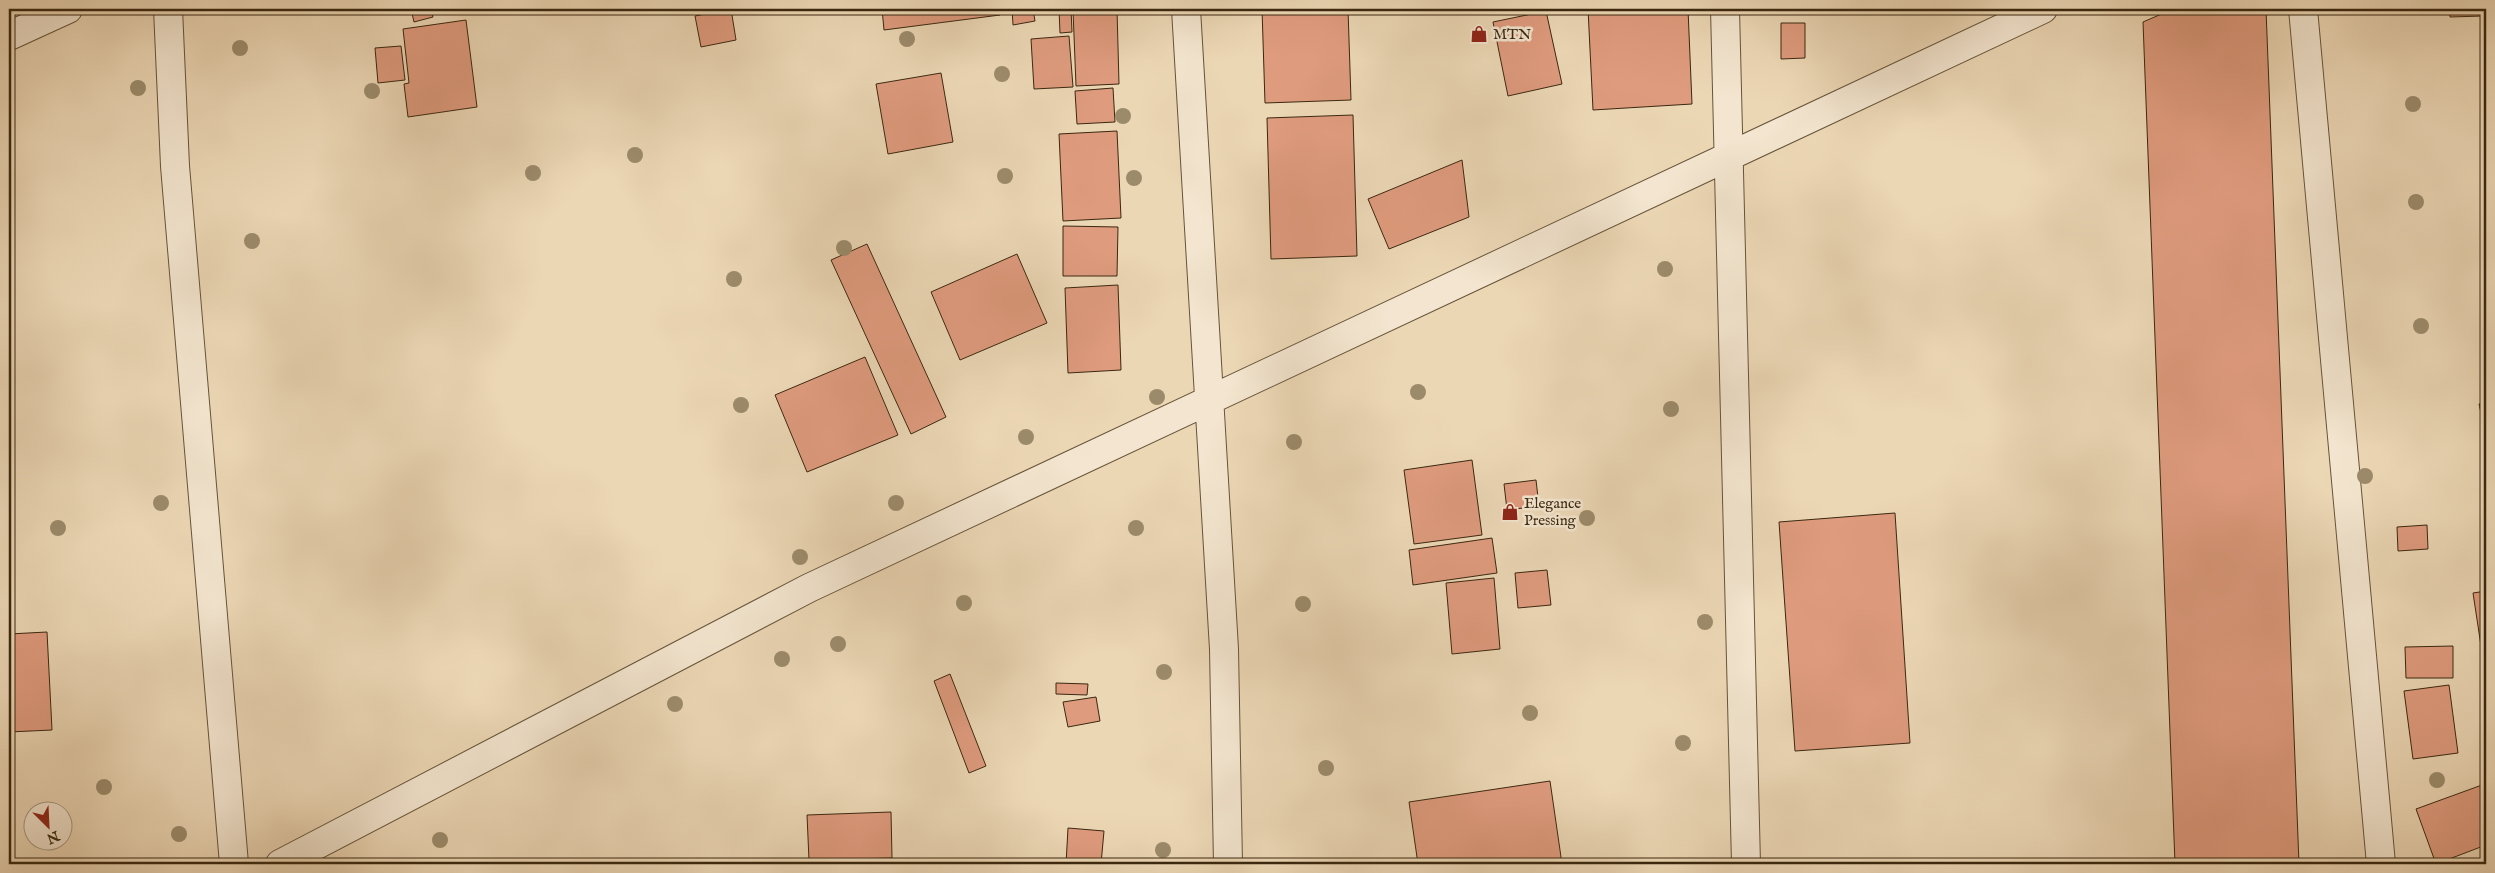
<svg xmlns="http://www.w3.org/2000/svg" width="2495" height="873" viewBox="0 0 2495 873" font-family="'IM FELL English',serif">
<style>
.building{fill:#df9b7e;stroke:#3a2810}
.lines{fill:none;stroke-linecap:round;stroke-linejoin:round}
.minor-casing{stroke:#665439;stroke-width:30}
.minor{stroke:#f3e5cf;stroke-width:28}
.tree{fill:#9c8b6b}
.labels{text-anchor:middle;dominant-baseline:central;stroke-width:5;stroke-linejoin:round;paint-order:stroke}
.poi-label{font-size:15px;fill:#3a2810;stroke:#f3e5cf;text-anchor:start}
</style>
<rect width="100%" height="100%" fill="#ecd7b5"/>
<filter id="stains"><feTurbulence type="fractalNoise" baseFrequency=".004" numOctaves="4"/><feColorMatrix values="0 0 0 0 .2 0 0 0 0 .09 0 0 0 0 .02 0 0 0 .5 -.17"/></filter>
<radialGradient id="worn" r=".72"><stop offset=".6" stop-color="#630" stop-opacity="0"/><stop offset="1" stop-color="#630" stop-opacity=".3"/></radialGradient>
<!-- building -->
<path class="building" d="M411 9H431L433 17 414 22Z
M731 9 736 40 701 47 695 16Z
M882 9H1000V15L884 30Z
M1012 9H1033L1035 21 1013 25Z
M1059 9H1071L1072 32 1060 33Z
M1117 9 1119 84 1076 86 1073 10Z
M1262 9H1348L1351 100 1265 103Z
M1588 9H1688L1692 104 1593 110Z
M2173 9H2266L2299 864H2175L2143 22Z
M2449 9H2483V16L2450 17Z
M1546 11 1562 84 1508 96 1493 22Z
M466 20 477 107 408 117 404 84 409 83 403 29Z
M1781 23H1805V58L1781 59Z
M1069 36 1073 87 1034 89 1031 39Z
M401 46 405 80 378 83 375 48Z
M941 73 953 142 888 154 876 84Z
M1113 88 1115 122 1077 124 1075 91Z
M1353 115 1357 256 1271 259 1267 118Z
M2482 126H2486V154H2481Z
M1117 131 1121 218 1063 221 1059 134Z
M1462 160 1469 217 1389 249 1368 199Z
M1063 226 1118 227 1117 276H1063Z
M867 244 946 417 911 434 831 260Z
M1017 254 1047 323 960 360 931 292Z
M1118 285 1121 370 1068 373 1065 288Z
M865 357 898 435 807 472 775 395Z
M2486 402V436L2479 404Z
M1472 460 1482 535 1414 544 1404 470Z
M1536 480 1539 506 1507 510 1504 484Z
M1895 513 1910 743 1795 751 1779 522Z
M2486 515V545L2483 516Z
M2427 525 2428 549 2398 551 2397 527Z
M1492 538 1497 573 1413 585 1409 550Z
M1547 570 1551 605 1518 608 1515 573Z
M1494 578 1500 649 1452 654 1446 583Z
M2486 591V658L2483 659 2473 593Z
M47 632 52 730 9 732V634Z
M2453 646V678H2406L2405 647Z
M950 674 986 766 969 773 934 681Z
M1056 683 1088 684 1087 695 1056 694Z
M2449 685 2458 753 2413 759 2404 691Z
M1096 697 1100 721 1068 727 1063 702Z
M1550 781 1562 864H1418L1409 802Z
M2482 785 2486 797V845L2436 864 2416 809Z
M891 812 892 858 809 860 807 815Z
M1068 828 1104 831 1101 864H1066Z
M1063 860V864H1015Z"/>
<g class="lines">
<!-- minor casing -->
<g class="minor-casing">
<path id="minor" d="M168 9 175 166 234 864
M1186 9 1224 649 1228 864
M1725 9 1746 864
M2303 9 2381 864
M9 36 68 9
M280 864 809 588 2043 9"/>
</g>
<!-- minor -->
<use href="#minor" class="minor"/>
</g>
<!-- trees -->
<g class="tree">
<circle cx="907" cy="39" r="8"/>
<circle cx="240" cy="48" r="8"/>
<circle cx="1002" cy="74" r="8"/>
<circle cx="138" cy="88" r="8"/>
<circle cx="372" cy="91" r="8"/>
<circle cx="2413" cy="104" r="8"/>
<circle cx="1123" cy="116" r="8"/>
<circle cx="635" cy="155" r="8"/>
<circle cx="533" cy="173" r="8"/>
<circle cx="1005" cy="176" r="8"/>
<circle cx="1134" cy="178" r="8"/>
<circle cx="2416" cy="202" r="8"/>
<circle cx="252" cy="241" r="8"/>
<circle cx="844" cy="248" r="8"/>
<circle cx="1665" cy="269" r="8"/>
<circle cx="734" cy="279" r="8"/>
<circle cx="2421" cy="326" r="8"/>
<circle cx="1418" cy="392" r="8"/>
<circle cx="1157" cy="397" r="8"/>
<circle cx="741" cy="405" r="8"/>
<circle cx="1671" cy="409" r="8"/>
<circle cx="1026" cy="437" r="8"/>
<circle cx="1294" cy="442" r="8"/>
<circle cx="2365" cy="476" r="8"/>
<circle cx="161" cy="503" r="8"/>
<circle cx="896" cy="503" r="8"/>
<circle cx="1587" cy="518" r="8"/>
<circle cx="58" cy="528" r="8"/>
<circle cx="1136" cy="528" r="8"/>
<circle cx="800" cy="557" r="8"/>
<circle cx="964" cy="603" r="8"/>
<circle cx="1303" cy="604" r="8"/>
<circle cx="1705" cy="622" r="8"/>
<circle cx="838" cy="644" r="8"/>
<circle cx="782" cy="659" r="8"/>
<circle cx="1164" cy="672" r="8"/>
<circle cx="675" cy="704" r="8"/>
<circle cx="1530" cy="713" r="8"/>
<circle cx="1683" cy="743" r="8"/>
<circle cx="1326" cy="768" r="8"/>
<circle cx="2437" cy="780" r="8"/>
<circle cx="104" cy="787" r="8"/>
<circle cx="179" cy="834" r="8"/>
<circle cx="440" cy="840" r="8"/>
<circle cx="1163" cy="850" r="8"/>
</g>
<!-- icons -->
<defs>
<g id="shop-bare" transform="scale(1.35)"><path d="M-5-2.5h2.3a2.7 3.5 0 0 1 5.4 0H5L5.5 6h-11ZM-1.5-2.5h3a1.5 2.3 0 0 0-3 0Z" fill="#8f2418" stroke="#f3e5cf" stroke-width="2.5" paint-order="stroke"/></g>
</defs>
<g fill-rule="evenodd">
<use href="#shop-bare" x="1479" y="34"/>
<use href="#shop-bare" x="1510" y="512"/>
</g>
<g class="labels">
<!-- poi labels -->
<g class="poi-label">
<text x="1493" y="34">MTN</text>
<text x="1524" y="503">Elegance<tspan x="1524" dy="17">Pressing</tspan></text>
</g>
</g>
<!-- margin -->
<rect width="2495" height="873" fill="none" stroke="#ecd7b5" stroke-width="30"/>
<rect x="10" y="10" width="2475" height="853" fill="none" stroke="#3a2810" stroke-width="2.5"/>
<rect x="15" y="15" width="2465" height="843" fill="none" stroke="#3a2810"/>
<!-- north arrow -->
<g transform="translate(48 826) rotate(156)"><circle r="24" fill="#f3e5cf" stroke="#a99983"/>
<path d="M0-4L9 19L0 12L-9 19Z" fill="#8f2418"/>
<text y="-8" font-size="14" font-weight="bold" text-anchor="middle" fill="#3a2810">N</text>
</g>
<rect width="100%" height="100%" filter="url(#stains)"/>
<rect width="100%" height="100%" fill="url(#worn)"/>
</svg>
